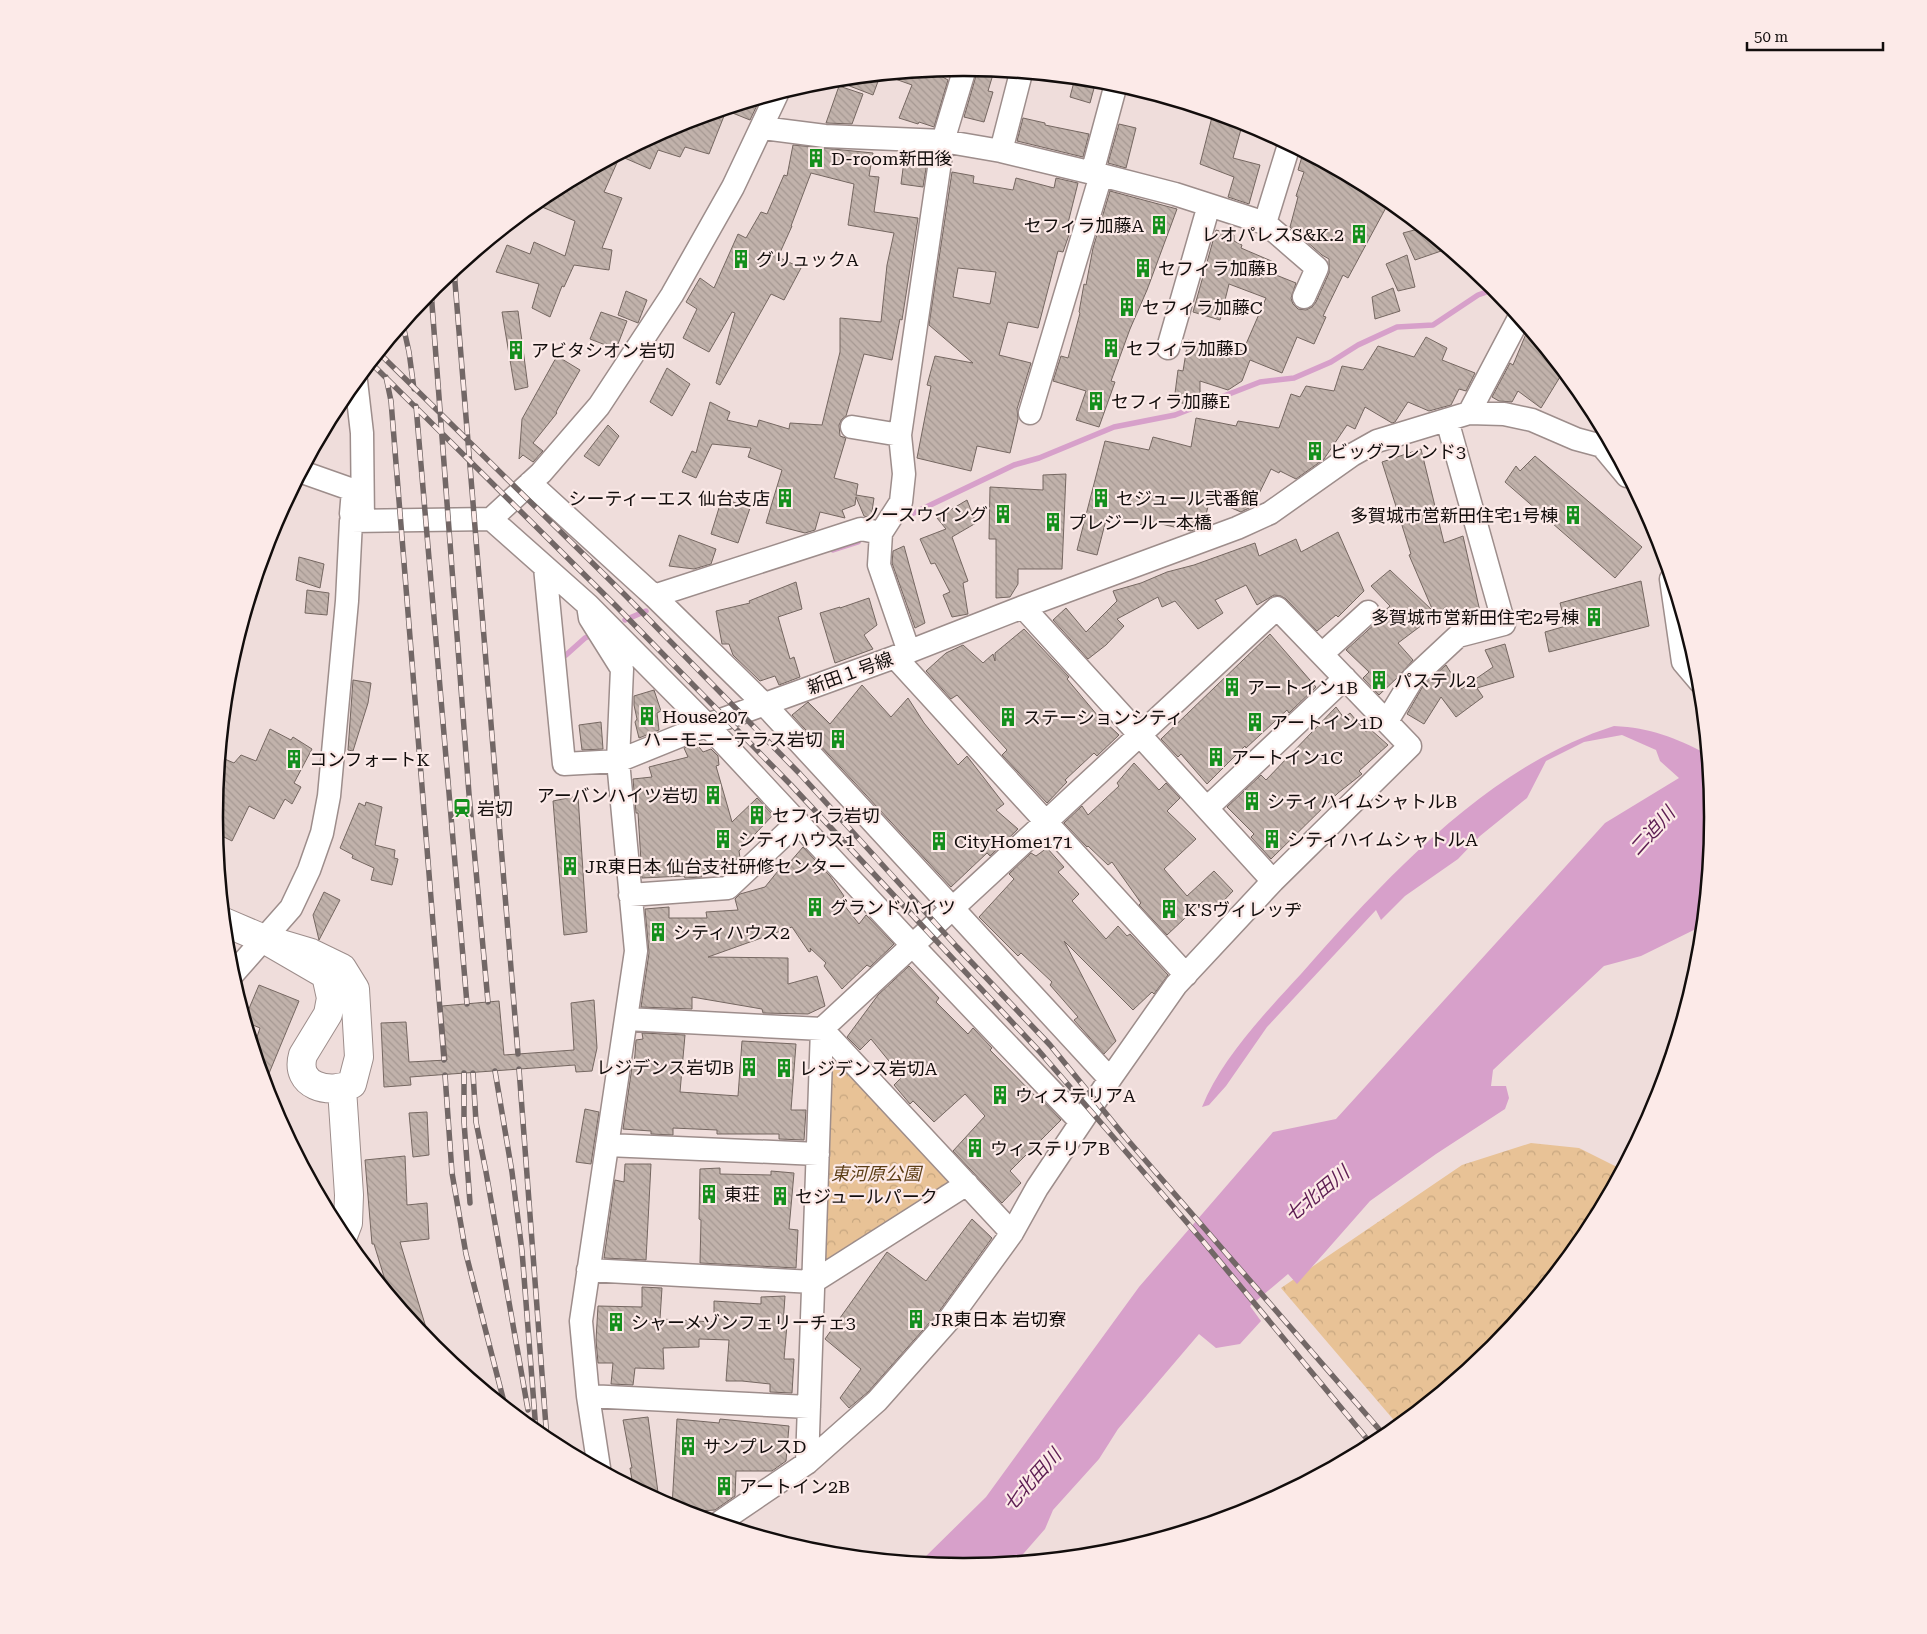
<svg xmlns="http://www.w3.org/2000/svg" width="1927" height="1634" viewBox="0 0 1927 1634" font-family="'Roboto Serif','Noto Sans JP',serif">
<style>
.park{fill:url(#park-crowns)}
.water{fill:#d7a0ca}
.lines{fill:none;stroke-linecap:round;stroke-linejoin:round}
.stream{stroke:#d7a0ca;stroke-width:5.5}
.building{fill:url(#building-back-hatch);stroke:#756761;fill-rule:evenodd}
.minor-casing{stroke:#9d8d8b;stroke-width:25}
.major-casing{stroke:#9d8d8b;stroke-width:30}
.minor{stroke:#fff;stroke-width:22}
.major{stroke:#fff;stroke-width:28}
.rail-casing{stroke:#726766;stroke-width:5.5}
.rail{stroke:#fceae8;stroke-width:4;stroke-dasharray:11;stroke-linecap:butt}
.labels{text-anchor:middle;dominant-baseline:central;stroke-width:4.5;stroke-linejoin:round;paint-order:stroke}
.poi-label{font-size:18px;fill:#120d0c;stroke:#fceae8;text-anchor:start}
.street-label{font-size:18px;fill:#120d0c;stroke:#fceae8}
.park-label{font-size:18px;font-style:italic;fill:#5c3e15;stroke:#fceae8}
.water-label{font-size:19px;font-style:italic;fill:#5d1d52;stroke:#fceae8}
.rim{fill:none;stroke:#120d0c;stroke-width:2.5}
</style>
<defs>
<pattern id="park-crowns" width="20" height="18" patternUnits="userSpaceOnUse" patternTransform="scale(1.25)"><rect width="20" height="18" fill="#e8c296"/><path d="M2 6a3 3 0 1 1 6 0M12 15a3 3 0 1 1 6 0" fill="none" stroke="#c6a680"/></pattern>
<pattern id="building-back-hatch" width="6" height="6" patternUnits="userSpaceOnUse" patternTransform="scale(1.25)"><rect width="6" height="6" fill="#c1b2ab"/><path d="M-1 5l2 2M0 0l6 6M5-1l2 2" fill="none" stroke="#a59892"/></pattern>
</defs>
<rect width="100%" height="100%" fill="#efdddb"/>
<!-- park -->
<path class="park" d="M838 1057 951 1181 833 1264 822 1258 830 1060Z
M1531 1143 1579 1148 1621 1169 1587 1234 1493 1347 1398 1425 1281 1288 1462 1165Z"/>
<!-- water -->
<path class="water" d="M1614 726C1651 728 1674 737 1707 754L1713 817 1702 926 1641 956 1604 966 1493 1070 1491 1086H1506L1509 1098 1505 1109 1436 1154 1370 1201 1297 1284 1288 1274 1250 1306 1261 1321 1240 1344 1216 1348 1199 1334 1118 1429 1099 1459 1053 1510 1045 1529 1017 1561 963 1566 920 1562 986 1497 1139 1287 1273 1132 1336 1119 1605 823 1679 778 1660 761 1656 750 1622 735 1584 742 1546 761 1527 798 1480 836 1458 859 1405 896 1381 920 1376 910 1267 1027 1226 1086 1209 1105 1202 1107C1221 1059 1266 1012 1301 974 1386 878 1488 766 1614 726Z"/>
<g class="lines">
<!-- stream -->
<path class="stream" d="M899 520 1014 465 1039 458 1114 427 1175 415 1260 382 1294 378 1331 362 1358 345 1397 327 1433 325 1478 295 1495 289
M833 550 858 542
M625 620 646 611
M566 655 585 638 594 634"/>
</g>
<!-- building -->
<path class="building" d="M978 69 994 71 988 91 993 92 984 122 964 117Z
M932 71 948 80 934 127 919 122 918 124 899 118 912 85 884 75Z
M873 76H880L873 95 834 80Z
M1075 78 1096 81 1090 103 1070 97Z
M839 86 863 94 852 124 826 123Z
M760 99 750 120 725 110 745 104Z
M715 113 724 116 709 154 685 147 680 157 658 150 650 169 620 156 604 192 622 198 602 248 612 250 609 270 574 265 564 287 562 286 550 317 532 308 539 284 496 272 507 245 530 254 534 242 565 256 575 221 535 204 547 194 677 124Z
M1213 113 1243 122 1233 158 1260 165 1249 204 1228 197 1234 177 1200 164Z
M1023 118 1045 123V125L1089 134 1083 157 1017 141Z
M1119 124 1136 128 1126 168 1108 163Z
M793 145 873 153 869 176 879 177 874 212 918 218 902 320 900 319 892 360 864 354 846 416 842 419 839 425 840 436 846 438 834 478 858 484 856 495 874 498 871 518 864 516 856 497 855 505 842 510 845 518 820 512 815 530 805 533 766 523 782 470 748 457 751 448 712 444 696 478 682 472 692 451 696 453 710 402 730 412 727 420 757 427 759 420 789 429 790 423 822 425 840 352V318L881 322 887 265 894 233 848 225 854 184 811 173 791 226H792L778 257 801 268 784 300 771 294 720 385 716 383 735 313 732 312 709 352 683 338 697 309 686 302 700 278 714 288 738 234 746 238 761 212 767 214 784 175 787 176Z
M905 153 928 156 923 187 901 184Z
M1303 153 1380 194 1389 202 1348 278 1343 275 1323 316 1326 317 1314 344 1297 337 1282 373 1250 360 1242 381 1228 390 1200 381V397L1190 405 1174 401 1178 370 1183 371 1188 340 1224 349 1225 344 1243 351 1266 298 1229 284 1220 320 1193 312 1216 230 1234 235V241L1242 245 1241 248 1276 263 1271 273 1296 283 1291 298 1293 304 1298 309 1306 310 1312 307 1316 302 1329 273V259L1322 255 1290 227 1298 197 1296 196 1304 172 1298 170Z
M952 172 974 176 973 183 1013 190 1016 178 1054 188 1056 178 1078 183 1066 231 1070 232 1063 252 1058 251 1038 328 1008 322 999 355 1031 363 1017 409 1018 419 1010 453 977 446 971 471 917 458 931 386 927 385 935 356 973 363 929 325ZM958 268 996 272 990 304 953 297Z
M1110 191 1177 209 1147 290 1130 329 1111 381 1115 382 1099 427 1076 420 1086 391 1053 381 1061 356 1068 358 1080 313 1079 312 1084 284 1086 285 1093 248Z
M1422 228 1427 232 1447 249 1415 260 1403 233Z
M1407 255 1415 287 1398 291 1386 264Z
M1393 288 1400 311 1375 319 1372 297Z
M626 291 647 300 638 323 618 315Z
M518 311 528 387 515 390 502 312Z
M601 312 627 321 616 349 590 339Z
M1528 329 1563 372 1541 408 1518 391 1512 402 1499 401 1492 397 1510 363 1513 365Z
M1426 337 1447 348 1442 360 1475 373 1466 391 1459 389 1451 405 1429 411 1408 402 1395 422 1392 423 1365 407 1355 429 1347 425 1324 459 1296 479 1280 471 1279 473 1271 469 1253 506 1241 512 1210 499 1203 526 1191 531 1153 522 1151 527 1107 516 1097 555 1077 550 1105 441 1149 450 1153 437 1191 447 1196 418 1236 426 1238 421 1279 428 1291 394 1300 397 1306 386 1334 391 1342 366 1363 370 1378 346 1414 357Z
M557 356 580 370 556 412 557 413 533 443 543 451 533 462 523 455 519 459 522 419Z
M667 368 690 384 672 416 650 402Z
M608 425 619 436 599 466 584 456Z
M1421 449 1444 543 1463 536 1481 616 1451 625 1446 607 1398 643 1413 660 1398 677 1379 695 1363 678 1369 672 1346 650 1377 622 1381 614 1390 606 1371 586 1390 570 1433 611 1409 555 1411 554 1382 462Z
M1535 456 1642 547 1615 578 1505 482 1516 466 1520 471Z
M1066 474 1062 569H1018V584L1010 597 996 598V539H989L990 487 1043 490V475Z
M722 498 750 508 738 543 711 534Z
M967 500 976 523 952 537 968 581 963 583 968 614 952 617 943 595 950 592 935 563 931 564 920 539 946 529 937 518Z
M1338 532 1364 591 1338 617 1336 615 1317 631 1286 599 1281 596 1274 595 1257 605 1246 585 1215 600 1223 613 1198 629 1175 601 1162 607 1158 597 1117 619 1124 626 1106 645 1088 659 1053 620 1066 608 1086 632 1117 601 1113 591 1141 583 1167 572 1194 565 1255 543 1259 556 1296 539 1301 552Z
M679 535 716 549 711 564 694 569 669 566Z
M904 546 925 623 915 628 892 563 893 551Z
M299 557 324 564 320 588 296 580Z
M1641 581 1649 626 1549 652 1545 632 1566 626 1560 603Z
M796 582 802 609 778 617 790 659 794 657 800 677 779 685 775 676 760 681 733 655 729 644H722L716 611 750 603 749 601Z
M307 590 329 593 327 615 305 613Z
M869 598 877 625 864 635 873 649 835 663 820 613 840 607V608Z
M1024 629 1069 677 1067 679 1103 722 1104 721 1119 735 1097 756 1094 753 1065 780 1067 782 1047 803 1002 755 1007 750 957 695 951 699 926 671 946 653 963 645 983 663 993 654 995 661V653Z
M1270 634 1316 687 1289 713 1287 710 1246 748 1245 746 1207 784 1181 754 1178 757 1161 739Z
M1505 644 1514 677 1477 688 1483 697 1456 717 1441 697 1424 724 1407 714 1423 686 1446 665 1461 689 1493 667 1485 650Z
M353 680 371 683 368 703 353 751 348 750Z
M862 685 891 717 908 698 924 723 958 765 967 756 1004 804 996 810 1018 829 990 856 987 853 951 887 792 715 808 702 830 724Z
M654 690 661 711 657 713 659 730 639 738 635 722 637 719 634 705V696Z
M1336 707 1344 718 1350 713 1366 732 1370 729 1388 745 1359 771 1362 774 1338 793 1271 859 1251 837 1254 834 1227 807 1261 775 1266 780Z
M601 722 603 749 582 750 579 725Z
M270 729 291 740 293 737 312 749 294 783 301 787 292 804 285 799 274 819 249 806 232 841 216 833 214 817 220 757 234 763 241 755 256 761Z
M696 743 703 752 711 749 718 756 719 765 716 766 732 822 757 798 773 815 739 851 740 858 701 872 702 877 685 878 684 876 642 878 638 813H636L633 779 652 777 649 767 688 757 684 748Z
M1134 763 1159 790 1166 783 1180 798 1167 811 1196 839 1164 869 1187 896 1214 871 1233 891 1210 915 1200 904 1167 935 1139 905 1141 903 1112 862 1108 865 1088 846 1087 847 1064 823 1082 806 1088 815 1119 786 1117 783Z
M578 796 587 932 564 935 553 801Z
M366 802 382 807 375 845 395 850 394 858 398 859 392 885 371 880 374 868 352 858 353 855 340 848 359 803 365 806Z
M803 847 830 876 844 896 840 900 859 924 866 915 894 944 891 947 870 967 867 965 842 989 824 966 826 963 810 948 811 951 809 952 792 927 708 957 788 958V984L817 976 825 1006 808 1014 763 1013 762 1009 692 997V1009L641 1007 649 953 645 909 669 907V918H707L706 912 738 910 735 899 740 894 765 887 782 866 784 869Z
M1047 848 1064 867 1058 872 1079 894 1072 901 1106 939 1118 926 1127 936 1130 934 1168 975 1154 994 1152 992 1133 1010 1064 941 1116 1041 1104 1054 1074 1020 1078 1017 1050 985 1052 982 1021 953 1018 956 979 917 1014 879 1009 874 1031 853 1036 856Z
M324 892 340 900 319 940 313 915Z
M909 966 939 998 936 1002 968 1034 973 1028 992 1048 990 1050 1042 1103 1044 1102 1061 1120 1010 1171 1021 1183 1002 1203 953 1151 985 1116 965 1094 934 1122 913 1101 910 1104 894 1085 902 1077 871 1039 860 1050 847 1037 878 995Z
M259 985 299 1001 265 1083 254 1046 260 1028 246 1022 245 1018Z
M594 1000 597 1048 592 1071 576 1072 575 1065 410 1077 411 1085 384 1087 381 1023 406 1022 409 1062 447 1060 442 1006 499 1001 504 1055 574 1050 571 1003Z
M642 1033 685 1035 680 1092 738 1096 742 1041 796 1044 791 1110H806L804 1140 779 1139V1134H717V1130L673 1128V1135L651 1134V1131L623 1129 632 1067H634L636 1040 643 1039Z
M585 1109 599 1112 591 1164 576 1162Z
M427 1112 429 1155 413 1157 409 1113Z
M405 1156 407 1205 427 1203 429 1239 400 1242 431 1344 389 1293 374 1244H372L365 1160Z
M625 1164H651L646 1260 604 1258 615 1180 624 1182Z
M720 1168V1174L771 1175V1171L794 1173 789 1229 798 1230 796 1268 700 1263 701 1220 699 1219 700 1169Z
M972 1219 992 1238 938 1313 868 1392 849 1408 840 1398 861 1369 825 1339 887 1252 926 1281Z
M642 1287 662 1288 660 1319 714 1322V1301L761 1304V1297L785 1296 783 1325H787L784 1359H794L792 1393 770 1392V1384L742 1381H726L729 1340 699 1339V1347L663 1348 664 1369 635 1368 633 1385 611 1384 613 1363H598L596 1340 598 1306 642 1307Z
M648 1417 659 1500 633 1486 630 1468H632L623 1420Z
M677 1419 719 1423 720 1419 789 1426 786 1461 772 1471H736L735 1496 715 1510 698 1511 697 1516 676 1509 672 1507Z"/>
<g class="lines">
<!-- minor casing -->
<g class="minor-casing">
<path id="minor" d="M762 128 825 136 943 141 1001 151 1101 175 1175 194 1265 223 1317 268 1304 297
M1001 151 1021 73
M1092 173 1116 84
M1265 223 1289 145
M1168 348 1209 205
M356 381 362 433 363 521
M1030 413 1101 175
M1469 413 1519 318
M852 427 900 435
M1602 446 1627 476
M302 472 353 490 351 514
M530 483 654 596 765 705 1110 1079
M491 519 588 605 707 725 913 946 1081 1122
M545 567 564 764 618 761 707 725 895 657 1023 607 1237 528 1270 513 1352 455 1377 441 1469 413 1504 414 1532 420 1576 439 1602 446 1610 444
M1671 579 1683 662 1700 682
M654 596 861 529 881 533
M588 605 590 618 622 669 618 761 636 951 581 1321 588 1396 599 1468
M1023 607 1273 881
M909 652 879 565 881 533 901 502 904 474 900 435 943 141 965 68
M1322 654 1368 612
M895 657 1186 975
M1387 721 1413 678 1458 636 1504 624 1447 420
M1207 808 1345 678
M630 895 728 888 798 822
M232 975 291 908 309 870 322 833 329 796 347 601 351 521 491 519 541 473 599 406 672 295 733 187 777 94
M626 1019 822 1029 1012 1233
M607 1145 818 1154
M588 1270 813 1282 967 1184
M588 1396 809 1407
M720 1522 807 1463 877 1401 948 1321 1012 1233 1037 1188 1110 1079 1176 985 1273 881 1410 746 1277 608 822 1029 807 1463"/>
</g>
<!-- major casing -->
<g class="major-casing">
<path id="major" d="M224 922 264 939 311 953 342 968 355 989 359 1057 352 1084C329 1095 294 1086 303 1055L328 1014 331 998 326 975 264 939
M342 1089 349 1195 348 1223 343 1236"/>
</g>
<!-- minor -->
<use href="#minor" class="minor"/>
<!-- major -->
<use href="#major" class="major"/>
<!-- rail casing -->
<g class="rail-casing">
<path id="rail" d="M454 270 518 1054
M431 291 469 794 488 1002
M403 325 409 352 414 389
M379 353 625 595 800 774 957 947 1050 1045 1126 1138 1385 1436
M371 363 616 606 791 785 1039 1051 1202 1240 1372 1445
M386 377 391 401 444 1060
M416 406 467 1004
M519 1069 547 1440
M495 1071 512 1172 522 1251 536 1431
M464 1073V1122L470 1203
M473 1073 476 1122 486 1172 528 1410
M445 1075 452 1173 466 1254 505 1406"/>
</g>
<!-- rail -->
<use href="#rail" class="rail"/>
</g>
<!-- icons -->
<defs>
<g id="building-bare" transform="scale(1.5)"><path d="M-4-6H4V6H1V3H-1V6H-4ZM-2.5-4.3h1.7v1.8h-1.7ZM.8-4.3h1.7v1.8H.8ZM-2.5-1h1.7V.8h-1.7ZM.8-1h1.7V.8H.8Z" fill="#148f1c" stroke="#fceae8" stroke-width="2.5" paint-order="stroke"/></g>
<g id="station-bare" transform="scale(1.5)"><path d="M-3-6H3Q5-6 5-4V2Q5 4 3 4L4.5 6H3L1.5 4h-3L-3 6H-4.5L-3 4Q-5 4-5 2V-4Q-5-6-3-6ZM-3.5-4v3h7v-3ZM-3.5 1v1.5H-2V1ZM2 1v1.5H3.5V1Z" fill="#148f1c" stroke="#fceae8" stroke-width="2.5" paint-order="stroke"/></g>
</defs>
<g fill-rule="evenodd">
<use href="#building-bare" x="816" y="158"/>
<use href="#building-bare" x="1159" y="225"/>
<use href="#building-bare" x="1359" y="234"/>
<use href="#building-bare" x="741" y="259"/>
<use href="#building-bare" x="1143" y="268"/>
<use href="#building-bare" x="1127" y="307"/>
<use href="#building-bare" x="1111" y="348"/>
<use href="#building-bare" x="516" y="350"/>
<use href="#building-bare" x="1096" y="401"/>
<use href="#building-bare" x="1315" y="451"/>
<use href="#building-bare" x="785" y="498"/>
<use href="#building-bare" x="1101" y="498"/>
<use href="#building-bare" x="1003" y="514"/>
<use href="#building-bare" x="1573" y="515"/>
<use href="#building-bare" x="1053" y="522"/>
<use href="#building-bare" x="1594" y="617"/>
<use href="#building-bare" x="1379" y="680"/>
<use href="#building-bare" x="1232" y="687"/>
<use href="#building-bare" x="647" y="716"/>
<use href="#building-bare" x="1008" y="717"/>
<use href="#building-bare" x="1255" y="722"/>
<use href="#building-bare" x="838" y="739"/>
<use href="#building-bare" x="1216" y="757"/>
<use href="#building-bare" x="294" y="759"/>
<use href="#building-bare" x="713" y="795"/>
<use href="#building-bare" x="1252" y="801"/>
<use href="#station-bare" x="462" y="808"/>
<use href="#building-bare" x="757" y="815"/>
<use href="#building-bare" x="723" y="839"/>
<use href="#building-bare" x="1272" y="839"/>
<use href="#building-bare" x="939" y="841"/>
<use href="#building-bare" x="570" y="866"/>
<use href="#building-bare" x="815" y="907"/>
<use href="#building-bare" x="1169" y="909"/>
<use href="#building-bare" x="658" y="932"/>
<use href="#building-bare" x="749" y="1067"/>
<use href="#building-bare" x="784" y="1068"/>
<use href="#building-bare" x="1000" y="1095"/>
<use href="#building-bare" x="975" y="1148"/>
<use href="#building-bare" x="709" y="1194"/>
<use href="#building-bare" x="780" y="1196"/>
<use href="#building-bare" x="916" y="1319"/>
<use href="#building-bare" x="616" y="1322"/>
<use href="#building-bare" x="688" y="1446"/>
<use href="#building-bare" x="724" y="1486"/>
</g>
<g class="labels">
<!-- poi labels -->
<g class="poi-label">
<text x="831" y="158">D-room新田後</text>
<text x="1144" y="225" text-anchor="end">セフィラ加藤A</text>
<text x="1344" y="234" text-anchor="end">レオパレスS&amp;K.2</text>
<text x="756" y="259">グリュックA</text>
<text x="1158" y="268">セフィラ加藤B</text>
<text x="1142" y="307">セフィラ加藤C</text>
<text x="1126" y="348">セフィラ加藤D</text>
<text x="531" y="350">アビタシオン岩切</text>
<text x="1111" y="401">セフィラ加藤E</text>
<text x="1330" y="451">ビッグフレンド3</text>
<text x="770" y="498" text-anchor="end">シーティーエス 仙台支店</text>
<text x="1116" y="498">セジュール弐番館</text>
<text x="988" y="514" text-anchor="end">ノースウイング</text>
<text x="1558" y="515" text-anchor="end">多賀城市営新田住宅1号棟</text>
<text x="1068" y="522">プレジール一本橋</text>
<text x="1579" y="617" text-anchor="end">多賀城市営新田住宅2号棟</text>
<text x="1394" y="680">パステル2</text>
<text x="1247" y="687">アートイン1B</text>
<text x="662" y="716">House207</text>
<text x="1023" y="717">ステーションシティ</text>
<text x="1270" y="722">アートイン1D</text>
<text x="823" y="739" text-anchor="end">ハーモニーテラス岩切</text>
<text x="1231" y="757">アートイン1C</text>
<text x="309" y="759">コンフォートK</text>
<text x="698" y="795" text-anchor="end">アーバンハイツ岩切</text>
<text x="1267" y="801">シティハイムシャトルB</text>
<text x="477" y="808">岩切</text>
<text x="772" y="815">セフィラ岩切</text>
<text x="738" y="839">シティハウス1</text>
<text x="1287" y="839">シティハイムシャトルA</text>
<text x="954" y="841">CityHome171</text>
<text x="585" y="866">JR東日本 仙台支社研修センター</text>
<text x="830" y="907">グランドハイツ</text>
<text x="1184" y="909">K'Sヴィレッヂ</text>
<text x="673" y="932">シティハウス2</text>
<text x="734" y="1067" text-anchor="end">レジデンス岩切B</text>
<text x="799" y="1068">レジデンス岩切A</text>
<text x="1015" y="1095">ウィステリアA</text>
<text x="990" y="1148">ウィステリアB</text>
<text x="724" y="1194">東荘</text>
<text x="795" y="1196">セジュールパーク</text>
<text x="931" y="1319">JR東日本 岩切寮</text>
<text x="631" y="1322">シャーメゾンフェリーチェ3</text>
<text x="703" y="1446">サンプレスD</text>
<text x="739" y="1486">アートイン2B</text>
</g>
<!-- street labels -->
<g class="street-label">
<text transform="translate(850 673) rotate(-20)">新田１号線</text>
</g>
<!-- park labels -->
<g class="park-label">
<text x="876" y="1173">東河原公園</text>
</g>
<!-- water labels -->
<g class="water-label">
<text transform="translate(1652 831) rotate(-48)">二迫川</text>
<text transform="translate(1317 1194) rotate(-39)">七北田川</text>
<text transform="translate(1032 1480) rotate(-48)">七北田川</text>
</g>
</g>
<!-- crop -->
<path d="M0 0H1927V1634H0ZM963 76H964A740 740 0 0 1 1704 816V818A740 740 0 0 1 964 1558H963A740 740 0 0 1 223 818V816A740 740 0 0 1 963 76Z" fill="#fceae8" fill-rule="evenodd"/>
<path class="rim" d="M963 76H964A740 740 0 0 1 1704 816V818A740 740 0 0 1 964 1558H963A740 740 0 0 1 223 818V816A740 740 0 0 1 963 76Z"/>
<!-- scale -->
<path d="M1747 42v8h136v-8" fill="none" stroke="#120d0c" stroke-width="2.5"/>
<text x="1754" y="42" font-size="15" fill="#120d0c" stroke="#fceae8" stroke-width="4" paint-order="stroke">50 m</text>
</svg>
